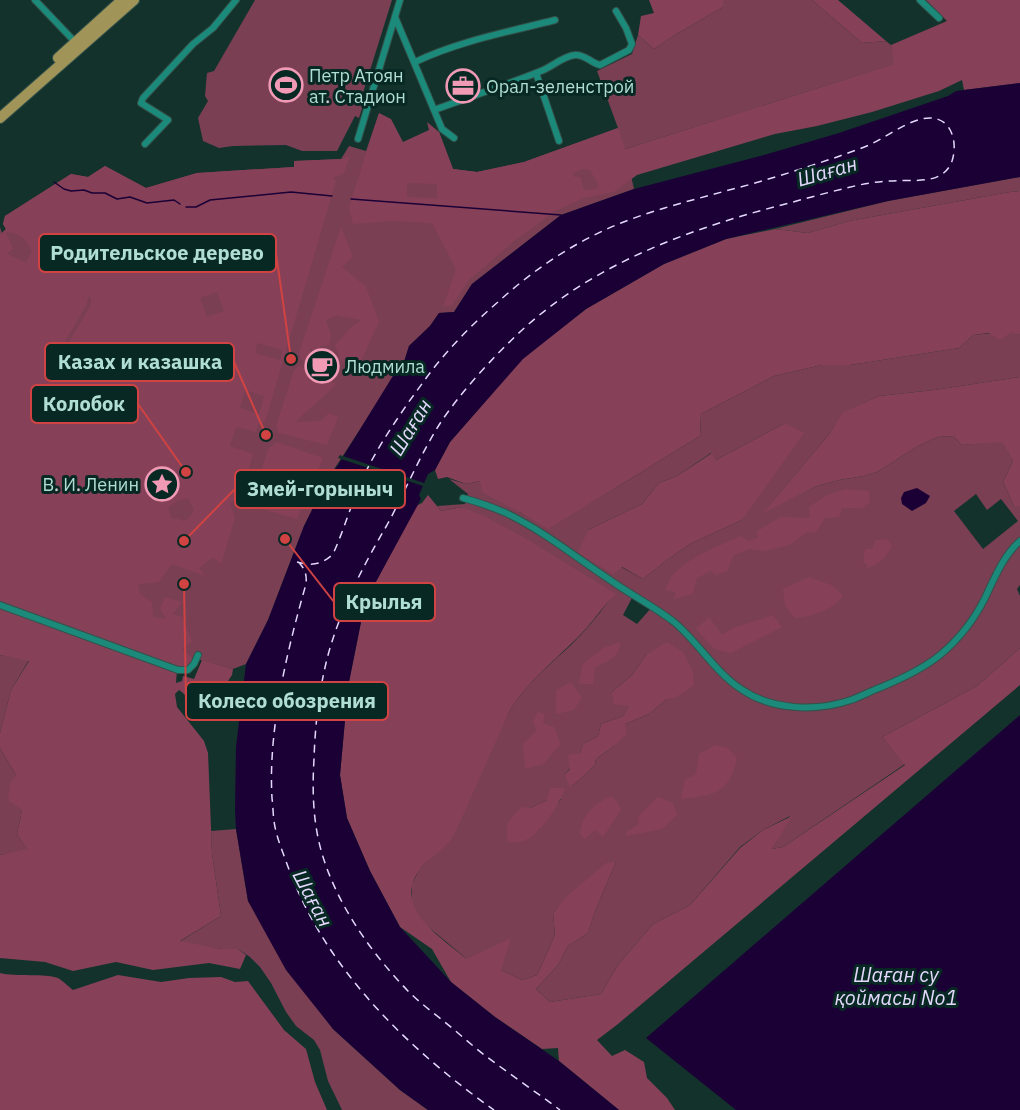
<svg xmlns="http://www.w3.org/2000/svg" width="1020" height="1110" viewBox="0 0 1020 1110" font-family="'IBM Plex Sans',sans-serif">
<style>
.green{fill:#7a3f53;fill-rule:evenodd}
.forest{fill:#864158;fill-rule:evenodd}
.water{fill:#1b0036}
.pier{fill:#13322c}
.lines{fill:none;stroke-linecap:round;stroke-linejoin:round}
.stream{stroke:#1b0036;stroke-width:1.5}
.ferry{stroke:#e4d9fd;stroke-width:1.5;stroke-dasharray:8 6;stroke-linecap:butt}
.street-casing{stroke:#32514a;stroke-width:8}
.primary-casing{stroke:#32514a;stroke-width:12}
.street{stroke:#1c8a7a;stroke-width:6}
.primary{stroke:#a19459;stroke-width:10}
.labels{text-anchor:middle;dominant-baseline:central;stroke-width:6;stroke-linejoin:round;paint-order:stroke}
.poi-label{font-size:18px;fill:#b1ded4;stroke:#072823;text-anchor:start}
.water-label{font-size:20px;font-style:italic;fill:#e4d9fd;stroke:#072823}
.leader{fill:none;stroke:#d04342;stroke-width:2}
.callout-dot{fill:#d04342;stroke:#072823;stroke-width:2}
.callout{fill:#072823;stroke:#d04342;stroke-width:2}
.callout-label{font-size:20px;text-anchor:middle;font-weight:bold;fill:#b1ded4}
</style>
<rect width="100%" height="100%" fill="#13322c"/>
<!-- green -->
<path class="green" d="M255 0H392L362 96 365 98 359 118 355 116 337 151H302L286 145 233 146 219 148 203 141 198 118 208 101 205 96 207 73 214 71Z
M723 0H812L862 43 886 41 891 45 895 64 625 149 634 189 561 215 472 284 454 312 439 313 430 326 409 346 404 362 327 480 304 526 268 620 246 664 233 669 186 656 0 593V227L2 233 6 229 3 224 5 216 71 174 88 177 105 166 146 188 197 173 294 167V161L341 159 349 146 366 151 379 113 399 149 439 132 453 169 477 172 524 162 618 128 597 71 632 54 638 35 654 49 675 35 723 7Z
M1020 177V191L1010 192 849 221 808 233 775 229 888 201Z
M1012 331 1020 335V377L934 390 879 396 844 412 830 433 765 511 817 486 839 480 864 476 877 472 918 446 938 437 953 436 962 445 1002 441 1013 461 1003 482 1014 506H1020V585L1017 589 1020 596V648L977 686 882 737 905 764 783 847 772 849 790 816 763 830 740 847 690 905 653 924 617 966 601 994 550 1002 536 989 558 965 568 946 588 933 596 909 616 862C591 878 573 890 553 913L555 935 537 975 522 980 501 970 467 959 426 925 416 912 412 901V884L419 870 432 856 509 712C526 684 546 668 570 646 584 632 598 616 610 599L462 507 441 511 437 506 465 504 468 494 449 479 466 484 480 481 521 513 548 528 622 484 700 436 701 414 774 376 822 365H850L959 348 973 335ZM785 423 742 520 690 544 667 560 643 579 621 567 588 530 642 504 659 483 677 476 711 453 716 460ZM976 494 987 510 1001 499 1018 521 983 549 954 511ZM633 596 652 607 637 624 623 615ZM646 655 667 699 649 714 625 724 614 746 596 759 595 765 575 784 569 785 564 775C573 766 580 756 583 744L598 736 601 724 623 716 630 705 612 692 632 675ZM561 799 538 831 530 808 547 800Z
M0 655 29 660 11 690 0 733Z
M0 748 16 775 22 810 17 834 28 850 0 855Z
M236 829 248 901 333 1029 400 1090 428 1110H342L328 1081 320 1050 314 1040 296 1026 286 1012 271 983 260 967 250 957 238 949H222L179 942 221 916 212 853 211 831Z"/>
<!-- forest -->
<path class="forest" d="M649 0H723V7L675 35 654 49 638 35 641 16 654 13Z
M812 0H838L886 41 862 43Z
M926 0H1020V83L964 90 962 80 939 91 872 112 817 126 775 134 637 175 614 192 584 198 555 211 514 241 469 280 452 305 443 307 456 269 432 223 393 221 353 224 349 207 379 113 391 119 403 142 429 130 427 122 439 132 453 169 477 172 524 162 618 128 625 149 894 64 891 45 947 21ZM582 169 590 170 599 186 596 189 584 190 580 177H574L573 173ZM407 183 437 184V198L407 197Z
M350 156 344 173 333 178 336 181 265 422 258 425 256 432 236 427 230 446 253 454 242 494 230 503 235 518 221 564 213 557 199 568 205 576 172 564 159 582 138 584 140 594 152 602 153 617 166 619 160 608 165 597 182 602 173 614 182 617 192 641 182 650 192 657V663L186 668 177 669 176 683 182 681 183 676 194 679 202 660 233 669 232 675 226 684 218 687 214 691 223 693H239L237 714C204 731 201 706 179 690L175 694 177 707 204 741 208 753 212 853 221 916 180 941 222 949H238L246 955 240 969 209 963 153 970 116 962 73 971 45 962 0 958V855L27 849 17 834 22 810 8 800 10 783 16 775 0 748V733L11 690 29 661 0 655V235L6 229 3 224 5 216 71 174 88 177 105 166 146 188 197 173 294 167V161L342 159ZM6 232C22 233 24 238 32 251L26 263 7 254 13 249ZM217 292 224 311 207 317 200 298ZM88 297H91V305L66 347 67 356 58 366 50 365 49 360 53 357 52 352 55 349 61 348 87 304ZM257 343 283 350 280 360 255 353ZM245 390 264 396 259 414 240 408ZM189 499 191 505 194 509 190 517 184 521 178 519H172L168 507 179 500Z
M1020 191V335L1012 332 1000 340 989 333 973 335 959 348 850 365H822L774 376 701 414 700 436 622 484 548 529 521 513 482 492 480 481 466 484 447 477 438 479 435 470 450 442 522 359 586 309 664 264 726 239 775 229 808 233 849 221 1010 192Z
M341 227 353 257 342 267 366 287 379 322 361 361 341 362 335 345 350 328 361 320 336 315 326 320 331 335 329 345 321 346 317 352 310 348V362L301 360 299 353Z
M299 366 337 384 295 422 321 421 329 413 338 417 327 445 279 433 276 426 294 370Z
M1020 377V506H1014L1003 482 1013 461 1002 442 962 445 953 436 938 437 918 446 877 472 864 476 839 480 817 486 763 513 830 433 843 412 879 396 934 390Z
M785 423 804 433 742 520 690 544 667 560 643 579 622 567 613 574 578 553 588 530 642 504 659 483 677 476 712 453 716 460Z
M277 442 323 458 297 519 255 507 253 497 268 449Z
M846 489 869 491 870 502 862 508H842L839 517 825 518 815 533 807 532 790 545 764 551 749 549 733 556 727 571 716 575 711 571 697 578 693 594 674 599 676 592 665 590C667 586 669 580 671 577 686 558 719 546 741 536L748 541 758 538 757 531 781 517 810 518 809 507 825 496Z
M428 495 441 511 462 507 484 516 525 538 616 594C605 603 593 622 582 633 556 660 529 679 509 712L456 831C453 835 451 840 448 843 440 852 429 858 421 868 390 907 442 938 467 959L511 938 501 970 522 980 537 975 555 935 553 913 566 897 606 863 616 862 596 909 588 933 568 946 558 965 536 989 550 1002 601 994 617 966 653 924 690 905 740 848 763 830 792 816 772 849 783 847 905 765 882 737 977 686 1020 648V685L618 1024 597 1040 612 1056 625 1050 644 1062 647 1078 667 1098 675 1110H619L559 1061 558 1048 542 1049 495 1017 451 982 432 949 400 927 370 871 347 818 340 775 348 687 365 602 416 506 422 503Z
M887 539 892 546C887 557 879 564 867 568V564L863 563 865 549H872L876 540Z
M809 577 831 585 843 595C835 610 812 616 795 618L785 606 783 589Z
M773 615 782 627 731 653 714 649 696 629 709 617 722 635 733 628Z
M620 642C620 658 608 661 595 667L593 684H579L583 664 603 648Z
M667 642 683 652 693 672 694 685 675 698 667 699 649 714 625 724 626 735 614 746 596 759 595 765 575 784 569 786 564 775 570 769 568 755 580 753 583 744 598 736 601 724 623 716 629 706 614 704 612 692 632 675 646 655Z
M571 682 582 698 574 710 556 714V690Z
M538 712 545 714 543 723 554 727 561 744 543 764 525 769 523 744 537 730 533 722Z
M716 745 728 748 737 758C729 795 713 795 681 799L685 780 696 774 699 754Z
M550 788H565C560 804 540 836 523 841 518 842 512 842 508 842 504 823 509 821 522 807L530 808 547 800Z
M612 796 617 802 621 810 603 837 595 830 585 839 580 834C581 815 595 803 612 796Z
M658 797 673 803 677 815 662 829 626 836V832L639 824 638 817Z
M0 973C16 977 44 973 58 978 63 981 69 987 73 990L118 975 161 982 189 978 221 977 235 982 248 981 284 1030 306 1049 315 1082 327 1110H0Z"/>
<!-- water -->
<path class="water" d="M1020 83V177L888 201 726 239 664 264 586 309 523 359 450 442 435 470 428 474 419 495 421 499 365 602 348 687 340 775 347 818 370 871 400 927 451 982 495 1017 559 1061 619 1110H428L400 1090 333 1029 286 970 248 901 236 829 235 810 236 747 246 664 268 620 304 526 327 480 338 465 399 366 404 362 409 346 430 326 439 313 454 312 472 284 561 215 634 189 764 155 839 133 948 96 956 91Z
M917 488 930 496 926 503 912 511 902 504 901 498 904 492Z
M1020 715V1110H736L646 1038Z"/>
<!-- pier -->
<path class="pier" d="M340 455 427 484 426 487 338 458Z"/>
<g class="lines">
<!-- stream -->
<path class="stream" d="M54 182 64 189 71 191 84 190 92 193H105L117 199 130 197 147 203 174 200 180 204
M351 199 561 215
M186 207H196L210 200 291 192 332 196"/>
<!-- ferry -->
<path class="ferry" d="M297 562C311 566 322 565 333 554 344 530 351 504 362 480 374 453 391 428 408 403 419 388 430 372 442 358 459 338 478 319 498 302 534 269 576 241 621 223 656 209 693 200 729 190 765 181 801 169 837 157 847 153 858 150 869 145 887 137 910 118 930 118 952 118 958 143 952 161 943 186 913 179 893 181 881 181 870 183 859 185 837 190 815 196 793 202 695 227 597 261 521 331 493 357 459 394 439 425 419 457 405 492 387 525 363 566 339 612 327 659 319 691 315 726 314 759 312 793 313 827 324 860 340 909 373 955 409 992 422 1005 438 1016 452 1028 464 1038 475 1048 487 1057 511 1075 536 1092 560 1110
M298 562C305 568 307 575 306 584 287 651 268 729 272 798 273 806 273 814 274 821 276 836 282 850 287 864 324 968 407 1048 494 1110"/>
<!-- street casing -->
<g class="street-casing">
<path id="street" d="M35 0 76 43
M920 0 939 18
M395 17 442 129 454 138
M415 62C459 41 508 32 555 20
M536 73 559 141
M434 110C470 97 506 85 541 71 552 67 563 56 575 55 585 54 591 63 600 65L629 50 632 44 626 28 616 11
M358 139 400 0
M145 144 168 120 141 103 143 98 193 44 213 28 236 0
M463 498C478 502 492 507 506 513 544 531 578 559 613 582 633 596 655 607 674 622 698 642 715 672 741 689 771 710 816 712 851 700 862 696 873 690 884 686 903 678 924 668 940 655 958 640 974 620 985 598 994 579 1003 556 1020 541
M0 605 178 670H188L194 664 198 655"/>
</g>
<!-- primary casing -->
<g class="primary-casing">
<path id="primary" d="M58 58 122 0
M0 118 134 0"/>
</g>
<!-- street -->
<use href="#street" class="street"/>
<!-- primary -->
<use href="#primary" class="primary"/>
</g>
<!-- icons -->
<defs>
<g id="stadium-ring" transform="scale(1.725)"><circle r="9.5" fill="#072823" stroke="#f09ab5" stroke-width="1.5"/><path d="M0-5a6.5 5 0 1 0 0 10a6.5 5 0 1 0 0-10ZM-3.5-1.8h7v3.6h-7Z" fill="#f09ab5"/></g>
<g id="office-ring" transform="scale(1.725)"><circle r="9.5" fill="#072823" stroke="#f09ab5" stroke-width="1.5"/><path d="M-6-3h4V-5.5h4V-3h4V5H-6ZM-1-4.5V-3h2v-1.5ZM-6 0V1H6V0Z" fill="#f09ab5"/></g>
<g id="cafe-ring" transform="scale(1.725)"><circle r="9.5" fill="#072823" stroke="#f09ab5" stroke-width="1.5"/><path d="M-5.5-4.5H6V0H3Q3 3.5 0 3.5H-2.5Q-5.5 3.5-5.5 0ZM3-3.2v2h1.7v-2ZM-6 4.5H4V6H-6Z" fill="#f09ab5"/></g>
<g id="sight-ring" transform="scale(1.725)"><circle r="9.5" fill="#072823" stroke="#f09ab5" stroke-width="1.5"/><path d="M0-6L1.8-2.2L6-1.7L2.9 1.2L3.7 5.4L0 3.3L-3.7 5.4L-2.9 1.2L-6-1.7L-1.8-2.2Z" fill="#f09ab5"/></g>
</defs>
<g fill-rule="evenodd">
<use href="#stadium-ring" x="286" y="85"/>
<use href="#office-ring" x="463" y="86"/>
<use href="#cafe-ring" x="322" y="366"/>
<use href="#sight-ring" x="162" y="484"/>
</g>
<g class="labels">
<!-- poi labels -->
<g class="poi-label">
<text x="309" y="75">Петр Атоян<tspan x="309" dy="21">ат. Стадион</tspan></text>
<text x="486" y="86">Орал-зеленстрой</text>
<text x="345" y="366">Людмила</text>
<text x="139" y="484" text-anchor="end">В. И. Ленин</text>
</g>
<!-- water labels -->
<g class="water-label">
<text transform="translate(827 171) rotate(-16)">Шаған</text>
<text transform="translate(410 427) rotate(-59)">Шаған</text>
<text transform="translate(313 898) rotate(62)">Шаған</text>
<text x="896" y="974">Шаған су<tspan x="896" dy="23">қоймасы No1</tspan></text>
</g>
</g>
<!-- callouts -->
<path class="leader" d="M291 359L276 253M266 435L234 362M186 472L138 404M184 541L235 489M285 539L334 602M184 584L186 701"/>
<g class="callout-dot">
<circle cx="291" cy="359" r="6"/>
<circle cx="266" cy="435" r="6"/>
<circle cx="186" cy="472" r="6"/>
<circle cx="184" cy="541" r="6"/>
<circle cx="285" cy="539" r="6"/>
<circle cx="184" cy="584" r="6"/>
</g>
<g class="callout">
<rect x="39" y="234" width="237" height="38" rx="6"/>
<rect x="45" y="343" width="189" height="38" rx="6"/>
<rect x="31" y="385" width="107" height="38" rx="6"/>
<rect x="235" y="470" width="170" height="38" rx="6"/>
<rect x="334" y="583" width="101" height="38" rx="6"/>
<rect x="186" y="682" width="202" height="38" rx="6"/>
</g>
<g class="callout-label">
<text x="157" y="260">Родительское дерево</text>
<text x="140" y="369">Казах и казашка</text>
<text x="84" y="411">Колобок</text>
<text x="320" y="496">Змей-горыныч</text>
<text x="384" y="609">Крылья</text>
<text x="287" y="708">Колесо обозрения</text>
</g>
</svg>
